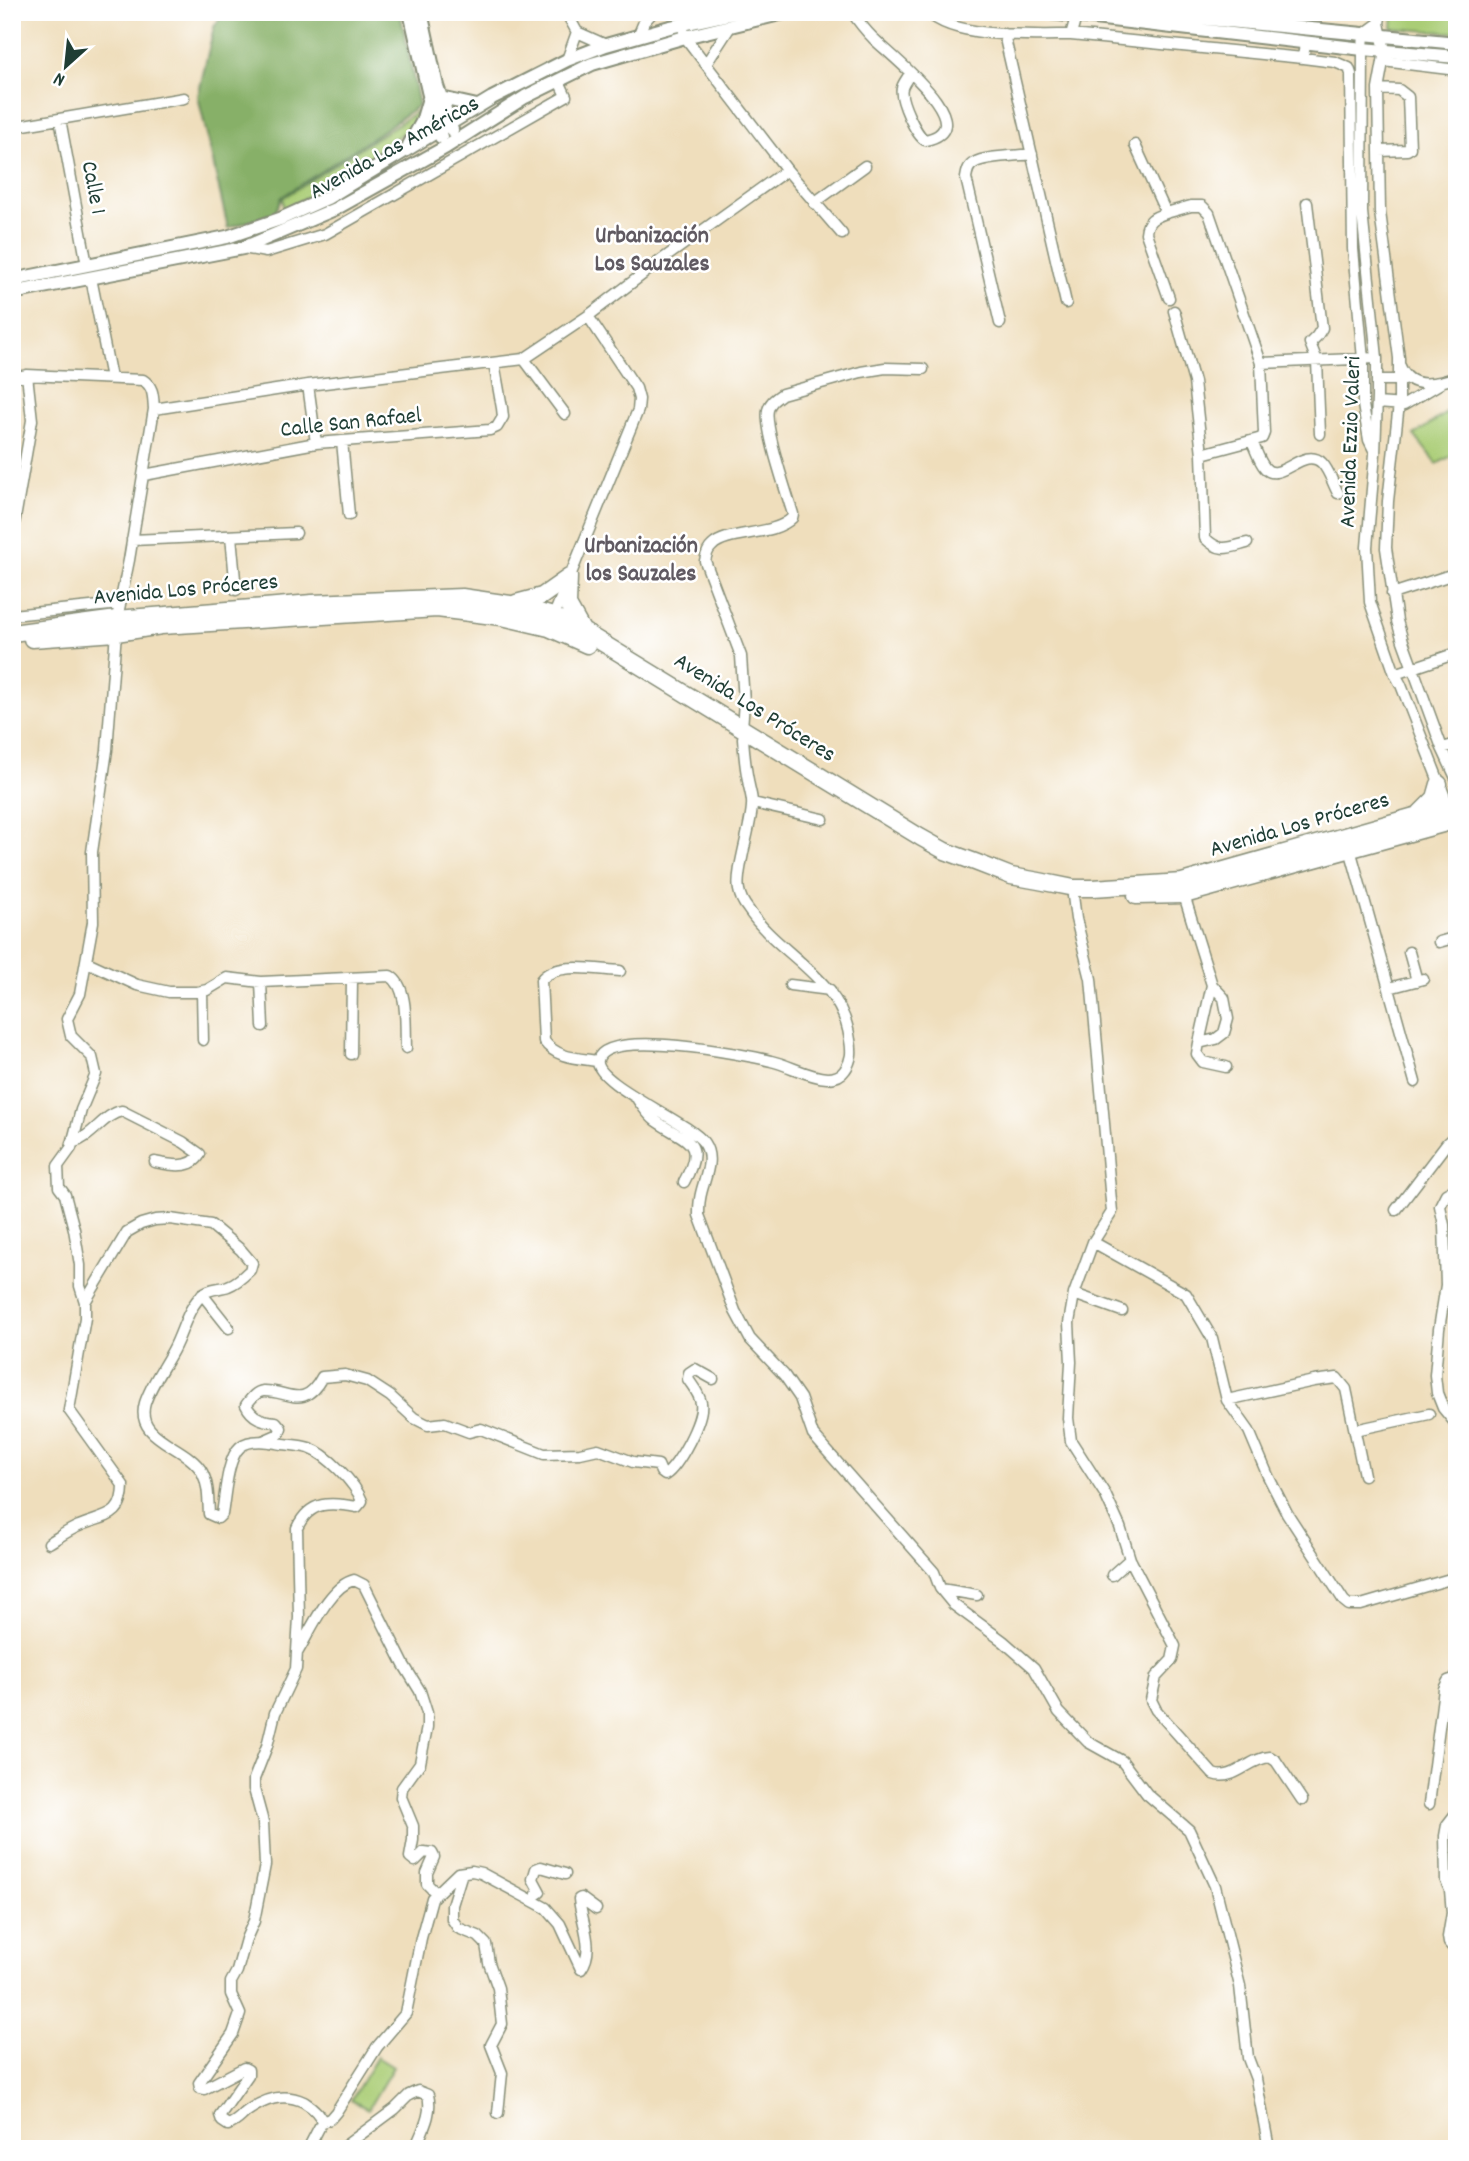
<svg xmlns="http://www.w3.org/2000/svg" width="1469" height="2161" viewBox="0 0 1469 2161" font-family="Dekko,sans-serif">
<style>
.green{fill:#aacd76;stroke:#648555;stroke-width:2}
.forest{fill:#87b067;stroke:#53764e;stroke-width:2}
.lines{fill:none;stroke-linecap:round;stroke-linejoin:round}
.minor-casing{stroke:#878e78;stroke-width:13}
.tertiary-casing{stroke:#878e78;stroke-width:16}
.trunk-casing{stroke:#878e78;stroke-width:19}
.minor{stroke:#fff;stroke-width:10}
.tertiary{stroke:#fff;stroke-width:12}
.trunk{stroke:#fff;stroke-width:16}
.labels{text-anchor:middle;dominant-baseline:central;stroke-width:5;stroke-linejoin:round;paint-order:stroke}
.street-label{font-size:23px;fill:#1f3d34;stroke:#fff}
.neighbourhood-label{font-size:24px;font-weight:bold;fill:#605a62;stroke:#fff}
</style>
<rect width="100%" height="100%" fill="#fff"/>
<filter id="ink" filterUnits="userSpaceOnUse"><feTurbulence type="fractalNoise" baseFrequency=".0143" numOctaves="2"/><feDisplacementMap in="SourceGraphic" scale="14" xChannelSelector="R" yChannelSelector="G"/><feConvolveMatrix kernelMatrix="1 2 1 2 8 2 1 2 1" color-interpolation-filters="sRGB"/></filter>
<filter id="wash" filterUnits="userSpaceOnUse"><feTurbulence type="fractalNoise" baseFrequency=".00686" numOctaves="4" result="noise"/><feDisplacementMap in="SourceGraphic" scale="28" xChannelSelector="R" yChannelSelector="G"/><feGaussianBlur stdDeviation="1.57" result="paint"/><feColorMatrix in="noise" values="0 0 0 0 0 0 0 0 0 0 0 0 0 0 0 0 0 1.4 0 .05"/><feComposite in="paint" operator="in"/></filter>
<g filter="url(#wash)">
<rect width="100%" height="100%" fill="#efdebc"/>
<!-- green -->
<path class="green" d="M1393 12H1457V33L1392 28Z
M418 111 413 126 326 187 283 210V198Z
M1457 406V427L1451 429 1457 431V453L1437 464 1414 435Z
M377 2057 393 2067 368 2109 351 2100Z"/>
<!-- forest -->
<path class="forest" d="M224 12H400L419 105 375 136 282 197 275 213 228 228 198 96 214 27Z"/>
</g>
<g filter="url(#ink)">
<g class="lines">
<!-- minor casing -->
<g class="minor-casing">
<path id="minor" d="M566 12 577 32 606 45
M852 12C858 21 865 30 873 38 887 53 987 128 925 140 916 135 899 99 902 88 903 83 908 78 910 73
M928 12C954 39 1035 35 1071 35L1076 17
M1381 12 1379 23 1385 51 1378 89 1380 212 1399 358V404L1388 501 1386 548 1397 621 1403 641 1442 748 1457 780
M1379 23 1364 34 1363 49 1362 212 1377 358V397L1375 454 1367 547 1370 602 1395 674 1401 685 1450 810
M684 32 685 37 787 170 842 234
M1004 34 1066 303
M1071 35 1303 58
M638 36 644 22 653 12
M1305 43 1303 58 1335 62 1349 68 1351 74 1353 249 1363 359V405L1369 440 1374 450
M567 60 577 32
M1383 61 1457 70
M706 64 730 27
M1378 89 1399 90 1408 97 1410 148 1407 150 1380 151
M60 119 87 265
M12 127 184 98
M1135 145 1166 213 1191 206H1202L1209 213 1261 363 1264 433 1262 438 1202 454
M814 203 865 166
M1307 203 1322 328 1317 336 1310 343 1317 361 1320 434
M1166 213C1154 217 1147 220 1146 233L1169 298
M243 248 266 252 325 234 566 96 559 81
M91 278 111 378
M1174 311 1194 382 1202 454 1205 538C1220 553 1228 548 1247 543
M1000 323 966 178C967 172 968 166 974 163 985 156 1017 156 1032 154
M524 359 565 414
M1261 363 1377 358
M1400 366C1410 391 1437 384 1457 377
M12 378 27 375 143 380C154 387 153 397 154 409L129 560 117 619 107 750 92 852 93 922 80 994 67 1019 71 1036 92 1057 96 1074 81 1110 71 1148 58 1166 59 1187 65 1195 74 1229 80 1265V1286L85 1302V1318L69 1410 123 1485C123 1519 104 1515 79 1526 69 1530 59 1537 49 1543
M1377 380H1405
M308 385 316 443
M1377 403 1404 405 1441 383
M154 409 308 385 524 359 588 316 660 261 787 170
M342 441 349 515
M1252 442C1256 450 1259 461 1265 468 1279 485 1304 445 1322 463 1329 470 1333 484 1338 493
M144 475 316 443 490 430 497 427 503 417 502 408 494 363
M12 536 32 420 27 375
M231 536 236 590
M132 540 296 533
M1392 594 1457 573
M12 615 120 604
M552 620 638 410 639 399 636 388 588 316
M1395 674 1457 653
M742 728 744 702 741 656 705 561C706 556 707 550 712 546 727 530 773 537 792 518L793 514C787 494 764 428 768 410 770 402 775 399 782 394L861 372 885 368 923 369
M743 738C744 752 745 766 748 780 749 789 753 798 752 806 751 828 735 873 739 890 740 896 744 904 748 909 779 956 842 977 850 1040 852 1051 852 1060 845 1070 841 1076 834 1078 827 1078 808 1077 789 1065 771 1061 747 1055 605 1027 598 1060 593 1083 690 1122 704 1143 716 1161 702 1182 700 1199 699 1204 699 1210 699 1215L735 1311 750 1339 784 1375 800 1398 813 1435 934 1572 940 1588 954 1605 1003 1641 1034 1668 1059 1712 1088 1742 1122 1761 1147 1794 1189 1830 1215 1886 1240 1986 1248 2058 1256 2079 1269 2149
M1442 748 1457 744
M753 803 823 819
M1350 849 1415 1082
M1184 895 1212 985 1224 998 1228 1019 1224 1033 1216 1039 1199 1043 1197 1054 1203 1062 1226 1067
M1073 896 1076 919 1091 979 1112 1212 1093 1242 1074 1294 1069 1323 1071 1362 1068 1418 1071 1441 1105 1494 1120 1527 1130 1559 1175 1646 1172 1660 1156 1677 1151 1700 1156 1710 1213 1774C1234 1782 1249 1758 1270 1757L1276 1761 1302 1800
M1439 942 1457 937
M1409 952 1417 981
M87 962 137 985 169 992H197L207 990 227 978 261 982 390 976C409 986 405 1028 406 1048
M261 982 263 1026
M790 985 830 990
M1389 988 1423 979
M202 991 203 1040
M1199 1043 1212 985
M351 1054 352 979
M597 1061C577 1058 556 1058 544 1041L541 980C556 961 598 970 620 971
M638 1100C644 1108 648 1115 656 1121 686 1142 707 1140 684 1182
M72 1143C93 1137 104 1114 122 1111L183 1142 200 1154C192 1170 170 1165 155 1162
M1457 1188 1446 1194 1440 1206 1444 1225 1446 1285 1439 1329 1435 1375 1437 1393 1443 1408 1457 1425
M1396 1210 1447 1143 1457 1134
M1093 1242 1186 1294 1212 1338 1227 1400 1249 1431 1268 1476 1287 1513 1344 1601 1349 1605H1361L1457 1577
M202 1294 229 1328
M1074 1294 1122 1311
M85 1302 127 1232 141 1224 155 1220 170 1219 211 1225 241 1250 252 1263 250 1270C244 1276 237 1283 228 1286 220 1289 209 1288 203 1294 187 1308 183 1332 173 1350 164 1367 151 1384 145 1403 134 1440 187 1445 202 1472 209 1485 208 1499 209 1514L218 1518 222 1514C225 1498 227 1458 240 1447 249 1439 266 1441 277 1443 287 1445 299 1445 309 1448 327 1454 355 1483 362 1501L357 1507C331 1502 310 1500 297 1528L299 1617 296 1669 275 1713 267 1746 254 1779V1789L263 1822 265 1865 254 1921 246 1939 237 1971 231 1982V1994L240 2014 233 2034 199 2083 200 2088 204 2089 244 2068 248 2070V2075L220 2115 222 2121 228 2125C237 2122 239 2118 246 2112 264 2099 283 2092 304 2102 312 2107 320 2113 322 2122L308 2149
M1227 1400 1314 1381 1337 1378 1346 1389 1364 1475
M1355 1430 1429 1414
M263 1441 279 1434 281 1428 276 1422C263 1421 252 1418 246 1405 250 1400 255 1392 263 1391 288 1390 304 1411 322 1377L345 1375 367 1381 390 1396 414 1418 428 1425 445 1423 469 1432 481 1429 544 1454 580 1453 598 1449 633 1462 658 1465 661 1472 665 1475C678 1467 704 1419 701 1403 699 1393 693 1387 688 1379L689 1373 695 1369 713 1379
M1112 1575 1130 1559
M941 1589 977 1595
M297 1653C310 1632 329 1586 354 1580L364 1585 404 1665 420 1691 427 1713V1727L420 1763 402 1788 401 1797 413 1826V1840L410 1857 415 1861 424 1852 432 1853 434 1857 427 1873V1884L436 1893
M1429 1804 1444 1689 1448 1681 1457 1678
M1457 1812 1447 1825 1445 1836 1446 1881 1450 1890 1452 1913 1448 1937 1449 1943 1457 1952
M458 1873 461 1876 452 1905V1919L458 1928 478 1936 486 1944 489 1963 498 1988 502 2024 491 2045 502 2073 498 2113
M537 1894 540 1892 533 1879 536 1869 541 1867 565 1874
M322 2122 330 2119 336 2112 377 2047 406 2013 421 1938 432 1898 458 1873 472 1871 481 1873 546 1908 560 1924 581 1969C596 1949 581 1921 579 1899L581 1898 596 1909
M341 2149 395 2109 409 2095 418 2091 428 2095C433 2114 422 2131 415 2149"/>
</g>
<!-- tertiary casing -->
<g class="tertiary-casing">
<path id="tertiary" d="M410 12 428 91 441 137
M421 12 437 86 452 130
M1042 12 1363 49 1457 57
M1136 12 1457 43
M441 98 477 106
M409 145 422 122 429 98
M12 280 227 237 280 219 327 198 492 98 567 60 606 45 670 27 738 12
M12 293 243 248 335 209 446 147 525 97 592 64 685 37 788 12"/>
</g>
<!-- trunk casing -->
<g class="trunk-casing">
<path id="trunk" d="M569 577 568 605 582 630
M516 603 542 596 569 577
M12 633 117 619 312 603 462 597 510 604 553 616 583 631 920 837 945 851 975 862 1011 876 1039 881 1074 888H1093L1182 882 1457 804
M32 639 116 633 161 626 437 609 502 617 549 628 587 645
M1420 813 1435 798 1439 784
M1136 896 1184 895 1457 820"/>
</g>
<!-- minor -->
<use href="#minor" class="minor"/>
<!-- tertiary -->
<use href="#tertiary" class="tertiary"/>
<!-- trunk -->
<use href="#trunk" class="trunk"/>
</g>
</g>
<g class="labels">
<!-- street labels -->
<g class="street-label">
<text transform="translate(395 149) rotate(-29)">Avenida Las Américas</text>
<text transform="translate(92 188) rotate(79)">Calle 1</text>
<text transform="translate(351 424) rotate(-6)">Calle San Rafael</text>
<text transform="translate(1352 442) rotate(-88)">Avenida Ezzio Valeri</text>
<text transform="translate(186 591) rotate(-5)">Avenida Los Próceres</text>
<text transform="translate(754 709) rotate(32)">Avenida Los Próceres</text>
<text transform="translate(1300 826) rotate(-16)">Avenida Los Próceres</text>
</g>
<!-- neighbourhood labels -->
<g class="neighbourhood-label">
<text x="652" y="237">Urbanización<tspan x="652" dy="28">Los Sauzales</tspan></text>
<text x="641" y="547">Urbanización<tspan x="641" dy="28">los Sauzales</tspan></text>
</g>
</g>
<!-- margin -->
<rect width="1469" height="2161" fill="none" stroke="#fff" stroke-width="42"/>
<!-- north arrow -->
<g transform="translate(66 66) rotate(207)" stroke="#ffffff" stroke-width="5" paint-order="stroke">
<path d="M0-5L12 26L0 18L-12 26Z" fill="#1f3d34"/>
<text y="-10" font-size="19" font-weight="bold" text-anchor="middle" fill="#1f3d34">N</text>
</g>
</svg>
